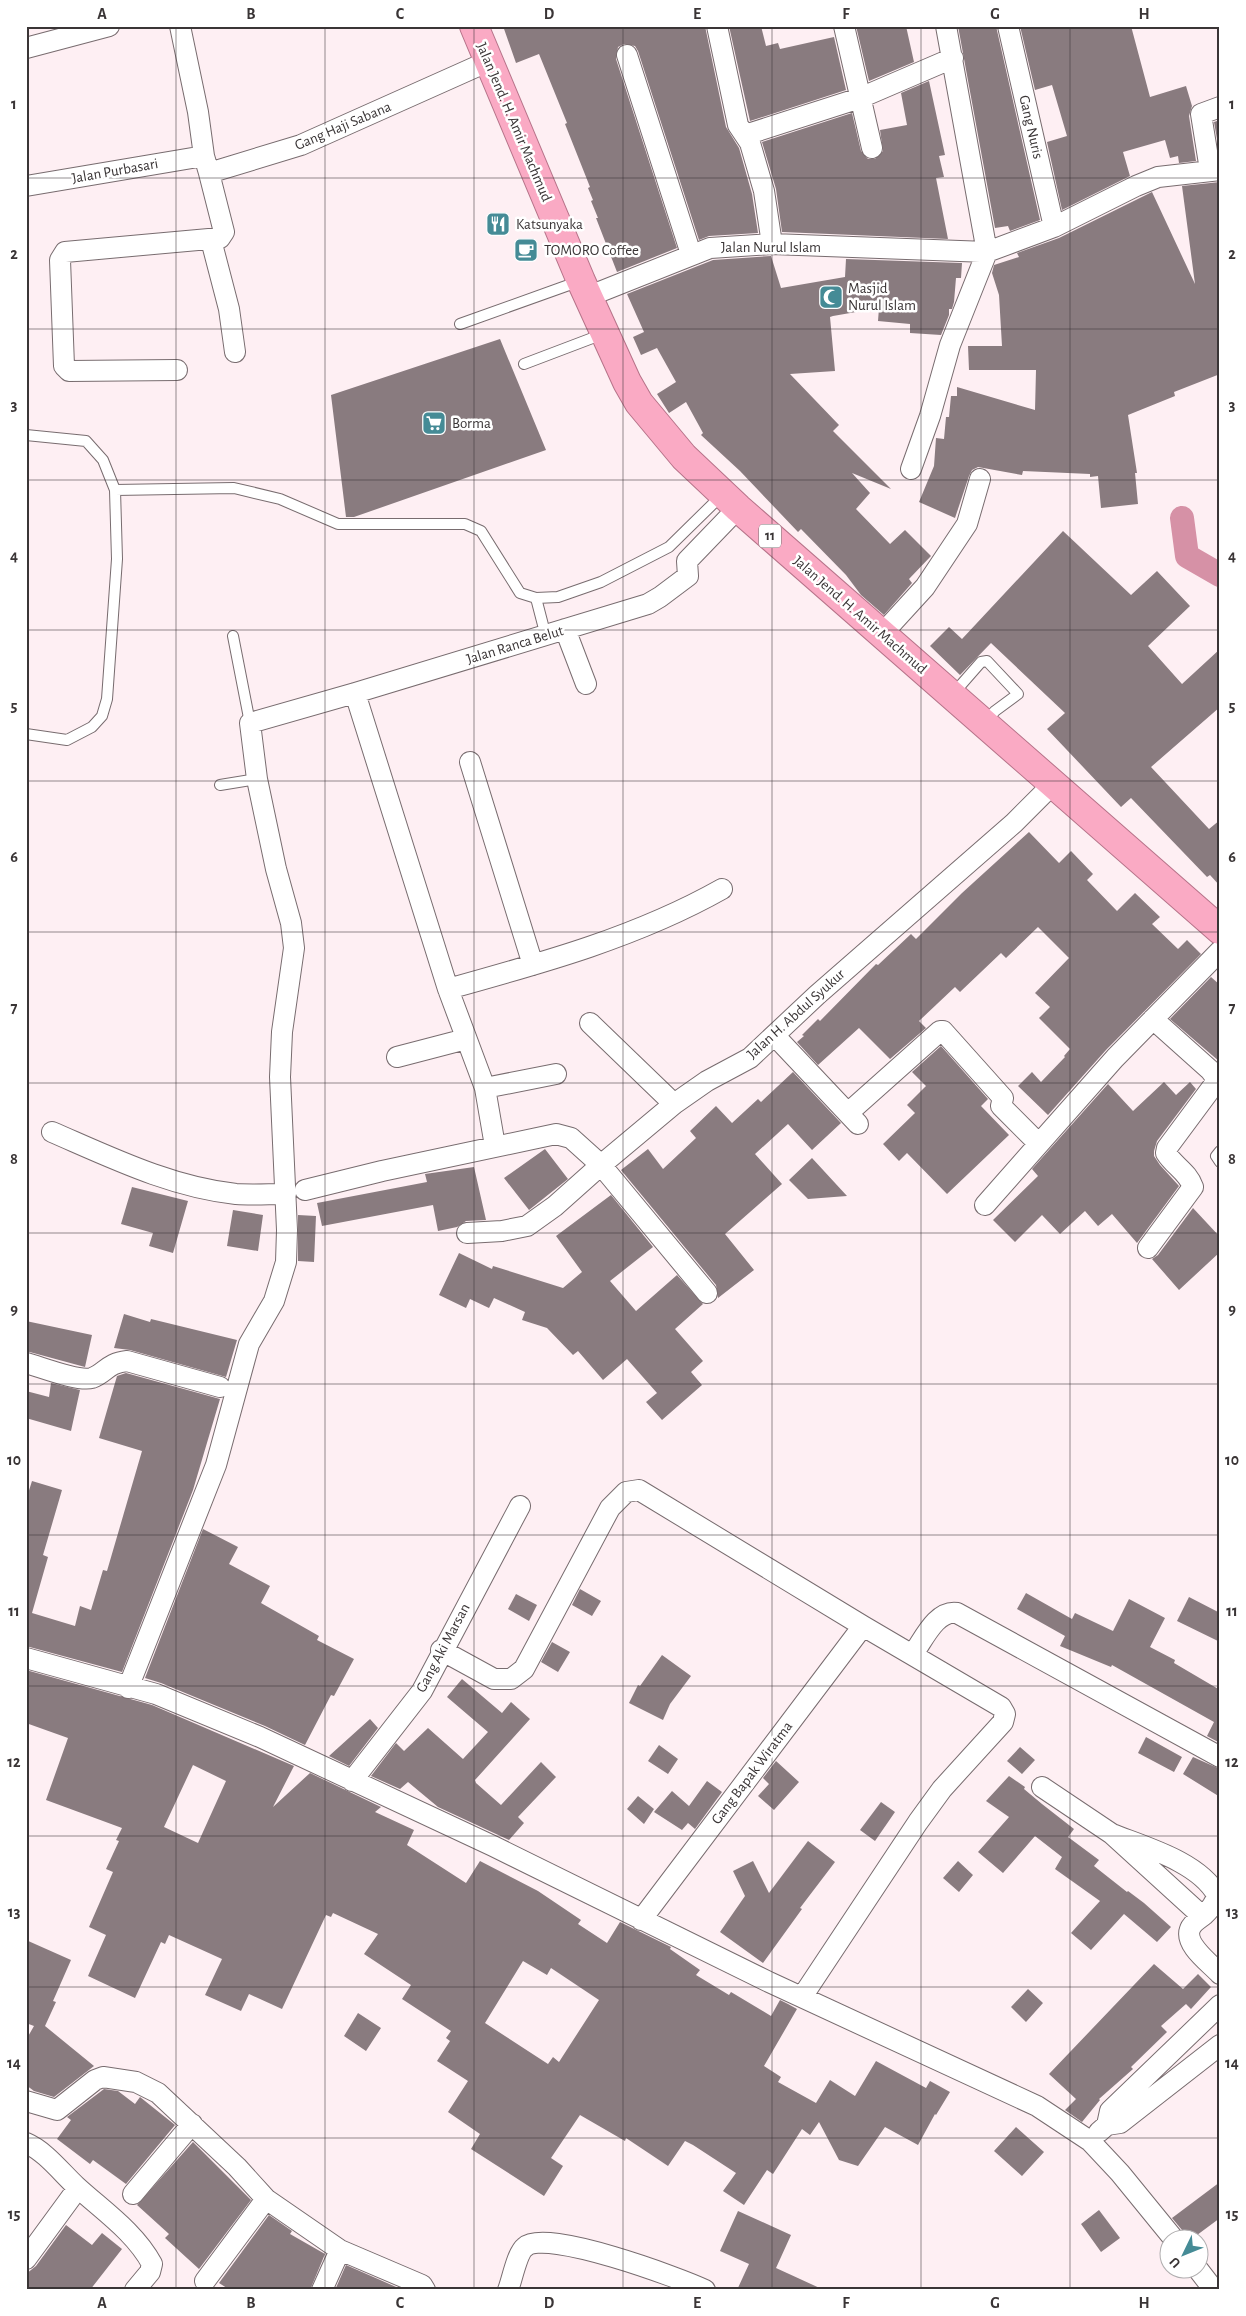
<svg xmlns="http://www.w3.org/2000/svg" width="1246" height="2316" viewBox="0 0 1246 2316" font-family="'Alegreya Sans',sans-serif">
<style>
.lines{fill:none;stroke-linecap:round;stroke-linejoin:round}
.canal{stroke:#d691a6;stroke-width:24}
.building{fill:#897b7f;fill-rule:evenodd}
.service-casing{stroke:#786c6f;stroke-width:12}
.minor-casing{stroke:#786c6f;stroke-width:22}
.trunk-casing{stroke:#b67389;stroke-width:30}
.service{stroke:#fff;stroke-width:10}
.minor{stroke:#fff;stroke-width:20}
.trunk{stroke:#faaac4;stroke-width:28}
.grid{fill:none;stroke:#3a3536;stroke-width:1;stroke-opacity:0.55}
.labels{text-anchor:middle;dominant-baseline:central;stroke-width:5;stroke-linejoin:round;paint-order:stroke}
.shield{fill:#fff;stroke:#757272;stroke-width:1}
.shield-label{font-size:14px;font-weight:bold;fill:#3a3536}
.street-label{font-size:15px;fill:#3a3536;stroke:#fff}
.poi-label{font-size:15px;fill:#3a3536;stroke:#fff;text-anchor:start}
.neatline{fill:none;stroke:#3a3536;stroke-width:2}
.grid-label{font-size:16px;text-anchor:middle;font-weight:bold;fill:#3a3536}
</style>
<rect width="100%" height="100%" fill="#feeff3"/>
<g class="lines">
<!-- canal -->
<path class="canal" d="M1182 518 1187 556 1220 575"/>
</g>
<!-- building -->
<path class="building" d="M503 26H705L726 127 739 148 752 194 758 233 709 236 699 240 638 51 635 46 624 44 618 47 616 59 677 248 617 272 596 218H598L591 201 593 200 588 188 590 187 565 124 567 123 539 54 516 63Z
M729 26H761L766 46 778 43 780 49 834 37 846 90 750 121Z
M856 26H906L914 62 869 81Z
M958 26H996L1040 220 1010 231 1008 226 995 228Z
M1020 26H1131L1150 97 1186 86 1192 106 1189 116 1196 161 1179 163 1178 156 1170 158 1165 140 1123 152 1130 176 1062 210 1047 142 1067 136 1052 85 1035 90Z
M929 81 945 155 939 156 944 177 936 178 948 239 782 232 776 189 762 142 852 113 861 151 868 159H875L883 151 880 130 907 125 901 93Z
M1220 120V156L1214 122Z
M1220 182V374L1174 392 1175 396 1128 415 1137 473H1135L1138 504 1101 508 1098 476 1090 477V474L1023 471 1022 475 978 467 972 470 969 476 955 518 919 502 934 466 936 438 944 439 946 417H949L951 396H957V387L1035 410 1036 370H969L968 346H1002L999 295 992 273 994 265 1019 257 1017 253 1059 238 1152 192 1195 284 1182 186Z
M771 256 781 288 845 277 846 259 962 263 961 278H956L954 302 952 309H949V315L941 335 910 333V324L878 321 879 308 833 316 830 317 835 371 790 374 839 425 833 431 891 489 852 473 870 493 856 509 890 544 905 530 931 556 909 579 912 583 884 615 861 595 846 575 801 529 798 532 740 471 701 435 703 433 686 402 669 413 657 394 676 382 657 348 641 355 633 337 644 332 627 294 713 260Z
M500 339 546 450 354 517H346L331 395Z
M1063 531 1131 595 1157 571 1190 606 1148 646 1182 684 1220 649V707L1151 767 1209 829 1220 820V886L1210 875 1207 877 1131 798 1121 807 1047 729 1065 713 991 643 960 675 930 646 949 627 962 639Z
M1029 832 1059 863 1071 851 1093 874 1087 880 1117 911 1135 893 1160 917 1152 924 1178 949 1187 940 1201 954 1106 1050 1048 1115 1018 1086 1032 1072 1041 1082 1065 1057 1064 1056 1070 1049 1039 1018 1050 1007 1035 993 1069 958 1038 927 1006 958 1001 953 960 992 955 987 919 1021 926 1028 890 1059 859 1028 818 1065 797 1042 804 1036 802 1035 818 1019 820 1021 876 964 878 965 911 934 916 939 962 893Z
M1211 977 1220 985V1062L1170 1019Z
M941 1046 988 1099 981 1106 1009 1135 947 1194 907 1153 899 1161 883 1144 915 1113 907 1105 926 1086 912 1072Z
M793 1072 841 1123 812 1150 788 1124 755 1154 782 1184 725 1234 754 1270 718 1298 716 1285 621 1170 648 1149 663 1169 696 1138 690 1131 716 1106 732 1123 758 1099 761 1102Z
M1164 1082 1176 1095 1190 1082 1196 1089 1157 1141 1154 1151V1156L1160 1165 1179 1186 1137 1243 1112 1214 1098 1226 1085 1211 1060 1234 1042 1215 1015 1242 993 1220 1038 1176 1032 1169 1108 1084 1133 1111Z
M545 1149 568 1179 529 1210 504 1178Z
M812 1158 847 1196 808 1199 789 1180Z
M474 1167 486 1220 466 1221 457 1227 438 1231 433 1205 322 1226 317 1203 427 1182 425 1174Z
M132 1187 188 1201 173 1253 149 1246 153 1233 121 1224Z
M611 1195 653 1247 610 1281 636 1311 677 1275 703 1304 675 1329 703 1361 691 1372 702 1385 662 1420 646 1402 657 1393 627 1359 603 1380 578 1351 573 1355 547 1328 522 1320 525 1312 494 1298 489 1308 470 1299 466 1308 439 1295 459 1253 492 1269 493 1266 563 1288 582 1272 556 1236Z
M1193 1208 1220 1237V1252L1179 1290 1152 1259 1158 1255Z
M233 1210 263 1215 258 1251 227 1246Z
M298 1215 316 1216 314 1262 298 1261Z
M124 1314 150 1322 151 1319 237 1340 226 1377 130 1350 114 1348Z
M26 1321 92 1335 85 1367 26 1351Z
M126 1373 220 1399 193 1490 122 1672 26 1646V1500L32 1481 62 1490 43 1555 48 1557 32 1613 75 1626 80 1606 91 1610 103 1570 107 1571 142 1451 99 1438 117 1376Z
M51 1383 80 1390 71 1431 26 1418V1391L49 1397Z
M203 1529 238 1547 229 1564 270 1586 261 1603 319 1636 317 1640 354 1659 334 1696 331 1695 305 1745 265 1726 161 1683 145 1678Z
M580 1589 601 1601 592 1616 572 1605Z
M1026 1593 1072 1619 1075 1613 1113 1631 1129 1599 1165 1618 1150 1647 1175 1660 1174 1663 1220 1690V1743L1207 1736 1214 1722 1112 1665 1111 1667 1060 1646 1065 1636 1017 1609Z
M516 1594 537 1605 529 1621 508 1609Z
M1189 1597 1220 1613V1642L1177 1621Z
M552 1642 570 1652 558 1672 541 1662Z
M662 1655 691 1676 670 1704 663 1720 629 1703 638 1685 640 1686Z
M26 1670 152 1705 294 1766 273 1807 310 1773 381 1807 375 1812 414 1830 407 1845 466 1883 480 1861 538 1891 581 1920 578 1924 607 1943 620 1922 671 1947 670 1949 700 1970 696 1975 729 1995 731 1992 771 2016 780 2000 788 2004 797 2009 764 2066 781 2077 778 2082 816 2103 830 2080 855 2096 876 2061 926 2088 930 2081 950 2092 936 2115 935 2114 918 2145 885 2127 858 2166 839 2160 819 2122 810 2135 802 2129 773 2174 767 2170 744 2205 723 2191 736 2173 693 2145 685 2141 668 2166 626 2138 625 2141 580 2115 551 2158 563 2166 544 2196 471 2149 480 2134 448 2112 468 2081 437 2061 450 2041 446 2038 451 2031 402 1999 411 1985 364 1954 378 1934 333 1913 331 1917 326 1915 282 2009 249 1994 241 2011 205 1995 222 1959 169 1935 165 1944 161 1942 135 1998 88 1976 106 1935 89 1927 113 1872 106 1869 119 1841 116 1840 122 1828 46 1800 68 1738 26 1723ZM193 1765 226 1781 198 1843 164 1827ZM523 1961 547 1975 551 1968 599 2000 559 2062 553 2057 548 2064 485 2023Z
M462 1679 502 1713 511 1702 530 1719 475 1780 476 1783 501 1805 541 1762 556 1777 518 1817 524 1823 509 1840 438 1807 408 1782 400 1789 371 1776 396 1743 404 1751 428 1728 463 1759 488 1732 447 1697Z
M370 1719 378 1728 349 1766 329 1756Z
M1146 1737 1182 1757 1174 1772 1138 1753Z
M659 1745 678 1759 668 1774 648 1761Z
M1020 1747 1035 1760 1022 1774 1007 1761Z
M1193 1757 1220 1769V1797L1183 1774Z
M776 1761 799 1782 774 1810 758 1796 769 1784 763 1778Z
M1009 1776 1025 1787 1024 1789 1042 1804 1074 1829 1068 1837 1099 1860 1094 1866 1127 1892 1128 1891 1144 1903 1171 1927 1157 1942 1124 1914 1091 1950 1071 1933 1100 1901 1055 1869 1062 1857 1035 1836 1003 1873 978 1852 1009 1817 986 1801Z
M707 1781 722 1792 695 1829 688 1823 682 1830 654 1812 672 1791 689 1806Z
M638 1796 654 1809 644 1824 627 1809Z
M881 1802 895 1812 875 1841 860 1830Z
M808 1841 835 1862 800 1908 802 1909 763 1963 720 1932 745 1896 733 1871 753 1861 769 1893Z
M958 1861 973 1875 959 1892 943 1878Z
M26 1940 71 1960 53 2001 56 2002 45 2026 94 2066 54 2097 34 2091 26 2085V2040L34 2026 26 2023Z
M1154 1964 1183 1989 1198 1974 1211 1987 1191 2009 1186 2004 1161 2026 1167 2032 1131 2067 1133 2069 1099 2099 1100 2100 1082 2122 1065 2110 1076 2099 1049 2074Z
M1028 1989 1043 2003 1026 2022 1011 2007Z
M358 2013 381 2028 366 2051 344 2036Z
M104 2089 118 2091 135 2104 140 2097 175 2125 126 2184 93 2160 90 2164 57 2139 71 2120 67 2117Z
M1016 2127 1044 2152 1022 2176 994 2151Z
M193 2142 251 2200 199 2269 165 2238 169 2234 137 2205Z
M1220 2182V2218L1193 2238H1185L1182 2230 1172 2218Z
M1099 2210 1120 2238 1101 2252 1081 2224Z
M738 2211 791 2235 776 2268 824 2290H737L749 2264 720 2251Z
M269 2215 292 2231 290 2234 325 2254 310 2290H230L219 2283Z
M66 2225 92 2245 102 2233 122 2249 90 2290H26V2274L36 2266Z
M346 2265 403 2290H335Z"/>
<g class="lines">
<!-- service casing -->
<g class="service-casing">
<path id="service" d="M460 324 580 281
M524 364 603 334
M26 435 86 441 103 460 115 490
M536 598 543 625
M233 636 250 723
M953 694 981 662 987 661 1018 694 995 711 984 723
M26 734 67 740 92 727 102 716 107 699 117 559 115 490 234 488 280 499 338 524H465L481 531 520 593 536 598 558 597 601 582 669 547 722 495
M220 785 257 779
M1220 1151 1216 1156 1220 1162"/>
</g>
<!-- minor casing -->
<g class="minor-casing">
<path id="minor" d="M180 26 198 112 204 156 209 173 301 145 489 61
M717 26 738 125 750 143 764 191 772 244
M844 26 872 148
M1008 26 1054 227
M26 48 109 26
M627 55 691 254
M745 135 860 98 953 58
M1210 170 1201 114 1220 107
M26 186 204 156
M211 240 229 309 235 352
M587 297 710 248 772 244 987 252 1054 227 1136 186 1158 177 1220 170
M177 370 69 371 64 366 60 260 65 252 220 238 224 232 209 173
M911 469 930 416 950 345 987 252 946 26
M565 629 586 684
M882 634 925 587 967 524 980 479
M355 693 448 989 485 1088 495 1146
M470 762 533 965
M448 989C542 963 637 937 722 889
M590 1023 674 1104
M775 1036 858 1124
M397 1057 466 1039
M485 1088 556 1074
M848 1113 940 1031H943L1003 1098 1001 1106 1038 1143
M52 1132C112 1158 171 1187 236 1194 252 1195 269 1194 286 1194
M305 1190 382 1171 556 1134 571 1138 601 1165 707 1293
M985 1205 1115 1058 1220 951
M467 1233 502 1231 527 1226 555 1206 601 1165 674 1104 707 1081 750 1058 817 995 1014 823 1053 784
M1148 1248 1193 1187C1188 1172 1174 1166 1166 1153L1167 1148 1216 1082V1078L1210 1070 1153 1019
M26 1363C41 1367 78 1382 92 1378 106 1373 107 1363 127 1361L220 1387
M441 1650 494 1679H511L524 1669 610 1508 626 1492 639 1490 863 1626 1001 1707 1005 1714 1003 1722 942 1789 918 1822 802 1997
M913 1654C924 1639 936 1610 957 1613L1220 1757
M26 1658 156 1694 260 1737 493 1846 769 1982 1037 2106 1090 2141 1120 2173 1173 2238
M128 1688 216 1465 249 1344 274 1301 286 1262 287 1230 280 1077 282 1032 294 948 291 923 276 869 257 779 250 723 355 693 648 604 660 597 688 576 687 561 738 508
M352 1781 422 1691 520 1506
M1042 1787 1112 1834 1202 1916
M1112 1834C1145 1847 1199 1862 1217 1895 1215 1904 1210 1909 1204 1915 1199 1919 1192 1923 1190 1929 1184 1945 1210 1963 1220 1974
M641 1920 863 1626
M26 2101 57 2110 95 2080 103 2077 136 2082 158 2093 237 2167 266 2199 340 2250 422 2285 425 2290
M1107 2125 1110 2111 1220 2005
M1099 2132 1107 2125 1120 2123 1220 2045
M26 2143C45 2151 61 2172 76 2186 102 2210 135 2232 152 2264L150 2272 135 2290
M133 2194 192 2124
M26 2259 78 2188
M1197 2268 1214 2290
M205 2281 266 2199
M322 2290 340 2250
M508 2290C512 2280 517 2253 525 2247 545 2228 680 2278 705 2290"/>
</g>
<!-- trunk casing -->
<g class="trunk-casing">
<path id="trunk" d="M474 26 581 281 627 382 639 403 684 457 738 508 1220 930"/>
</g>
<!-- service -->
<use href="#service" class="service"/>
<!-- minor -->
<use href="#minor" class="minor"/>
<!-- trunk -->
<use href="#trunk" class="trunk"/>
</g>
<!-- grid -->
<path class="grid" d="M176 26V2290M325 26V2290M474 26V2290M623 26V2290M772 26V2290M921 26V2290M1070 26V2290M26 178H1220M26 329H1220M26 480H1220M26 630H1220M26 781H1220M26 932H1220M26 1083H1220M26 1233H1220M26 1384H1220M26 1535H1220M26 1686H1220M26 1836H1220M26 1987H1220M26 2138H1220"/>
<!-- icons -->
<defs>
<g id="restaurant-square" transform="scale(1.25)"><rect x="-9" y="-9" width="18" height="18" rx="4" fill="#458b96" stroke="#fff"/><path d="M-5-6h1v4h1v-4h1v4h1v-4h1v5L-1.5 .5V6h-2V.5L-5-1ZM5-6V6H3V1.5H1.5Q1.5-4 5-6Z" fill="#fff"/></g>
<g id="cafe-square" transform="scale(1.25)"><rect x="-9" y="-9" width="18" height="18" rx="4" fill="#458b96" stroke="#fff"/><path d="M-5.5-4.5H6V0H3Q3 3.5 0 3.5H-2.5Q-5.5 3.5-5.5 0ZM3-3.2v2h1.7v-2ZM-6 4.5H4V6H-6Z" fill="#fff"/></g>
<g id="mosque-square" transform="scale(1.25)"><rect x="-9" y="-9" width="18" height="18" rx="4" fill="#458b96" stroke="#fff"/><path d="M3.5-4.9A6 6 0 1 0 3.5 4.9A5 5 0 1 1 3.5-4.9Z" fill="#fff"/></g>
<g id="supermarket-square" transform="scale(1.25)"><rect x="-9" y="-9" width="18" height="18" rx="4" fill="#458b96" stroke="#fff"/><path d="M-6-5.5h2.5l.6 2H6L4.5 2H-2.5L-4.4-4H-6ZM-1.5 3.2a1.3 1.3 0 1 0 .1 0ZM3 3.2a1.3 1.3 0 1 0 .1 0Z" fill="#fff"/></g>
</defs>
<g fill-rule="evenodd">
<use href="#restaurant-square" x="498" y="224"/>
<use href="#cafe-square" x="526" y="250"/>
<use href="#mosque-square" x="831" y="297"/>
<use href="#supermarket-square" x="434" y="423"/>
</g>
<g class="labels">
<!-- shield labels -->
<rect class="shield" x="759" y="524.5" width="22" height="23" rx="4"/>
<g class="shield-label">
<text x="770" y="536">11</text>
</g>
<!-- street labels -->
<g class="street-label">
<text transform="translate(514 122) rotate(67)">Jalan Jend. H. Amir Machmud</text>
<text transform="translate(343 126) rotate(-23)">Gang Haji Sabana</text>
<text transform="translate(1031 127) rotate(77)">Gang Nuris</text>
<text transform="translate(115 171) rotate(-10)">Jalan Purbasari</text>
<text x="771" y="247">Jalan Nurul Islam</text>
<text transform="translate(860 615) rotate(41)">Jalan Jend. H. Amir Machmud</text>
<text transform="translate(515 645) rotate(-17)">Jalan Ranca Belut</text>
<text transform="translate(796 1014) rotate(-42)">Jalan H. Abdul Syukur</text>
<text transform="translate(443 1648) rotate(-62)">Gang Aki Marsan</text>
<text transform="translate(752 1773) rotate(-53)">Gang Bapak Wiratma</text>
</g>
<!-- poi labels -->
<g class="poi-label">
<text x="516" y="224">Katsunyaka</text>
<text x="544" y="250">TOMORO Coffee</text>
<text x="848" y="288">Masjid<tspan x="848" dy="17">Nurul Islam</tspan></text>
<text x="452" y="423">Borma</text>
</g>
</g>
<!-- border -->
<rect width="1246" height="2316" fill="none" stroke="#ffffff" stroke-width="55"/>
<!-- north arrow -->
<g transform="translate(1184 2254) rotate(227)"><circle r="24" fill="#ffffff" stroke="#b0aeaf"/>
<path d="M0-4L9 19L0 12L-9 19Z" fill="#458b96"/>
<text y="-8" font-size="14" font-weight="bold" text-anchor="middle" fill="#3a3536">U</text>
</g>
<rect x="28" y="28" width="1190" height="2260" class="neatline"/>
<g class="grid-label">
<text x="102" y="19">A</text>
<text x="251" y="19">B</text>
<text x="400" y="19">C</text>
<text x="549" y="19">D</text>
<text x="697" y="19">E</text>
<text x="846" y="19">F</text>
<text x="995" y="19">G</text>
<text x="1144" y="19">H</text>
<text x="14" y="109">1</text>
<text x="1232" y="109">1</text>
<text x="14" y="259">2</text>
<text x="1232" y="259">2</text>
<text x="14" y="410">3</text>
<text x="1232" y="410">3</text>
<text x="14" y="561">4</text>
<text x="1232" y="561">4</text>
<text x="14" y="711">5</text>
<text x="1232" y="711">5</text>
<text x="14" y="862">6</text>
<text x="1232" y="862">6</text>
<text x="14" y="1013">7</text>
<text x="1232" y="1013">7</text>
<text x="14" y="1164">8</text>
<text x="1232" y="1164">8</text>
<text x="14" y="1314">9</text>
<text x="1232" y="1314">9</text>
<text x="14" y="1465">10</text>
<text x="1232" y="1465">10</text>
<text x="14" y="1616">11</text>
<text x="1232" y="1616">11</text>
<text x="14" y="1767">12</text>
<text x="1232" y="1767">12</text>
<text x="14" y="1917">13</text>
<text x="1232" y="1917">13</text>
<text x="14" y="2068">14</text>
<text x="1232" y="2068">14</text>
<text x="14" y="2219">15</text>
<text x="1232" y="2219">15</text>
<text x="102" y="2308">A</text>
<text x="251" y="2308">B</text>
<text x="400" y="2308">C</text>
<text x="549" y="2308">D</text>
<text x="697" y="2308">E</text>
<text x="846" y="2308">F</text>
<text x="995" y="2308">G</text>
<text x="1144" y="2308">H</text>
</g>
</svg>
